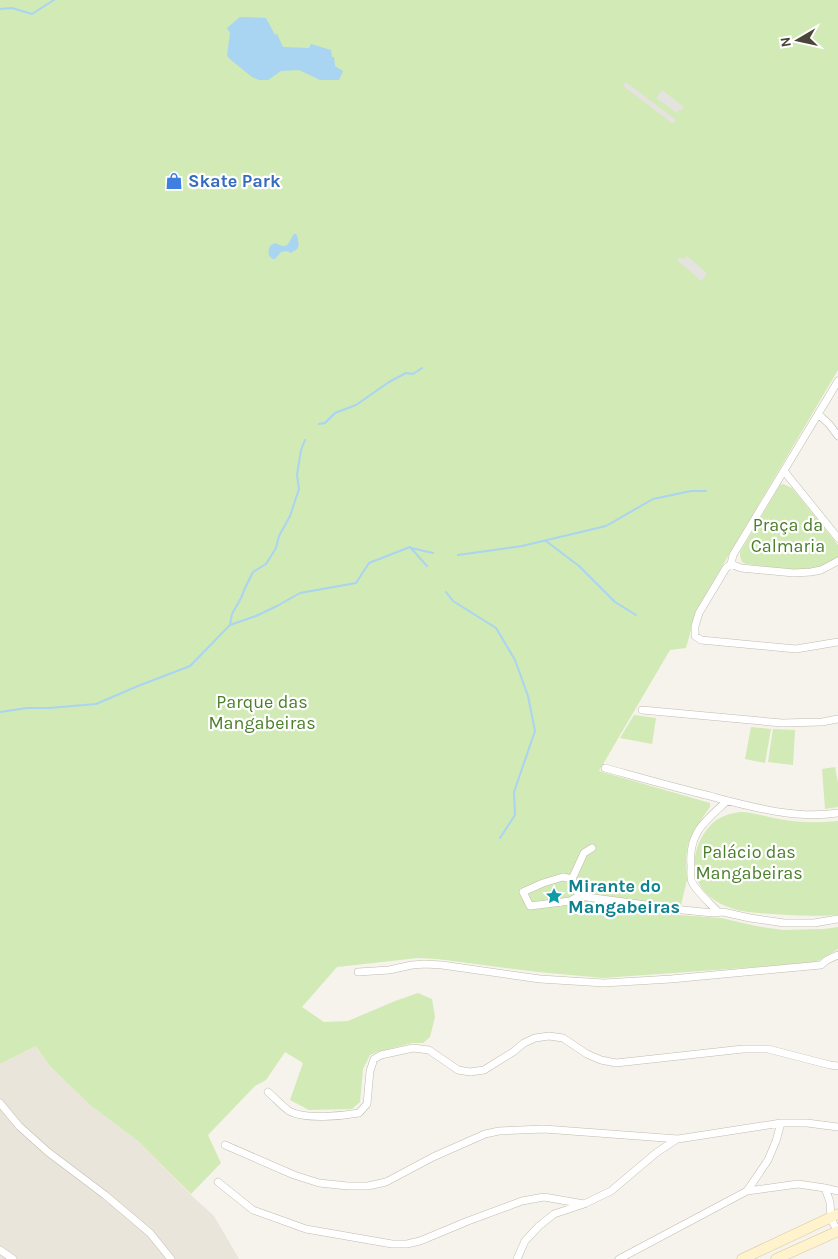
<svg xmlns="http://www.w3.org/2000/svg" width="838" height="1259" viewBox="0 0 838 1259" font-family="Karla,sans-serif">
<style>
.residential{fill:#eae5da}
.green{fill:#d2eab5}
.parking{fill:#e5e3e0}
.water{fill:#a9d4f2}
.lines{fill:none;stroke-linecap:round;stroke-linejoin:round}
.stream{stroke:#a9d4f2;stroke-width:2}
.street-casing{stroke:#c2bbae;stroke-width:8}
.secondary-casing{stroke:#d6c79b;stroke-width:11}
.street{stroke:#fff;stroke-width:7}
.secondary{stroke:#fff3cd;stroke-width:10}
.labels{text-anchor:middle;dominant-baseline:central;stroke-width:4.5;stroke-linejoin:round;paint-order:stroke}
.shop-label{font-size:18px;font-weight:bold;fill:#366cbe;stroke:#fff;text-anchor:start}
.park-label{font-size:18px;fill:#4a7f2a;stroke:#fff}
.culture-label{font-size:18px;font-weight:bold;fill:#0d838f;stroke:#fff;text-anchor:start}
</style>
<rect width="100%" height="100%" fill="#f6f3ec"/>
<!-- residential -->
<path class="residential" d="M36 1046 49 1065 90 1105 138 1141 193 1197 214 1216 239 1259H0V1064Z"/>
<!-- green -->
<path class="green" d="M0 0H838V370L697 609 686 648 670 650 599 771 710 803V807L696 827 689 841 687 849 686 859 687 880 681 905 677 909 676 913 679 915 721 918 756 926 783 930 824 929 838 927V949L820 960 812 963 603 978 538 972 437 959 418 958 337 967 302 1007 324 1022 348 1021 395 1001 418 993 432 999 435 1017 430 1037 423 1043H412L377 1052 370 1055 363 1069 360 1102 352 1109 309 1110 290 1100 303 1063 285 1052 266 1080 255 1086 208 1135 221 1163 191 1194 138 1141 90 1105 49 1065 36 1046 0 1064Z
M783 484 792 488 838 545V559L813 569 793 570 746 564 742 562 740 556V552L780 485Z
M634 715 656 718 652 744 620 738Z
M751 727 771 729 765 763 745 759Z
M773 729 795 730 793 765 768 762Z
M835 767 838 783V807L825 809 822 769Z
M740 812C753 812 766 817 779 819 799 823 818 823 838 821V915C809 917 786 915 758 913 745 912 733 910 721 904 714 900 705 894 701 887 687 866 697 836 715 821 722 816 731 813 740 812Z"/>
<!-- parking -->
<path class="parking" d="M626 82 676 120 673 124 623 86Z
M662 90 684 107 681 111 679 109 677 113 656 98Z
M687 256 707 273 701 281 677 260 680 257 683 260Z"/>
<!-- water -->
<path class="water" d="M240 17 266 18 275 35 277 34 283 47 309 48 311 44 331 50 332 57H334L335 66 343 71 339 80H320L299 70 281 71 268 80H259L252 77 231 60 227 56 230 33 227 28Z
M294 234H296C298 237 300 246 297 249 295 251 293 251 291 253L287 251 281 252 275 259H273L269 256C268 250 269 245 275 243 289 250 287 244 294 234Z"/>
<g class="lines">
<!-- stream -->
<path class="stream" d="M0 9 12 8 32 14 54 0
M319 424 325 423 335 413 356 405 389 382 406 373 413 374 422 368
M546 541 579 566 615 602 636 615
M411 548 433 553
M458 555 522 546 606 526 653 499 691 491H706
M446 592 453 601 496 628 515 660 528 696 535 731 514 792 515 815 500 838
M230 625 256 616 277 606 300 593 356 583 369 563 410 547 427 566
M0 712 27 708H49L96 704 138 686 190 666 230 625 232 614 241 598 246 586 253 572 266 564 276 548 279 536 290 516 299 489 297 475 301 450 305 440"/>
<!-- street casing -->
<g class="street-casing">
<path id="street" d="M838 381 733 555 731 564 726 568 699 613 695 626V636L701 640 796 649 838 642
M818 414 829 424 838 436
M784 471 838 538
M731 564 741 568 794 573 811 572 821 570 838 561
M642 710 782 723 822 722 838 719
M605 768C638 777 670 786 702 794 745 805 793 820 838 813
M563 877 572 879 579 896 570 901 530 906 523 892 543 883Z
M572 879 584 853 592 848
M579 896 683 910 713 913 723 912 750 918 784 923H814L838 919
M718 912C711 904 696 891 692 882 690 878 691 871 691 866 688 833 705 821 727 801
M358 972 389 970 412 965 425 964 442 965 540 979 604 983 671 979 821 965 827 960 838 955
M268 1092C275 1098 282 1106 289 1111 305 1120 342 1116 359 1113L367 1104 370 1071 374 1059 381 1055 413 1048 429 1050 458 1070 470 1072 484 1070 513 1052 524 1043 535 1038 549 1036 563 1038 587 1054 601 1060 616 1063 743 1049H768L830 1065 838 1066
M0 1103 19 1126 48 1152 105 1195 150 1233 171 1259
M225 1145 294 1175 319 1183 348 1186H368L386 1182 433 1157 485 1134 499 1131 544 1129 678 1139 781 1123H807L838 1127
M218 1182 253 1210 306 1229 392 1244H407L420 1241 468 1221 522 1201 544 1197 584 1204
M825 1188 830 1202 831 1218 837 1231
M747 1191 798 1184 825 1188 838 1191
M0 1250 13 1259
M517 1259 525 1241 539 1226 554 1214 584 1204 611 1191 656 1153 677 1139
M619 1259 747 1191 768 1160 776 1141 781 1123"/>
</g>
<!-- secondary casing -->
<g class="secondary-casing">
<path id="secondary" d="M742 1259 838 1214
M776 1259 838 1231"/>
</g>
<!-- street -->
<use href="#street" class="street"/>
<!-- secondary -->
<use href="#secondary" class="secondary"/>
</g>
<!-- icons -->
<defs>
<g id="shop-bare" transform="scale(1.35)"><path d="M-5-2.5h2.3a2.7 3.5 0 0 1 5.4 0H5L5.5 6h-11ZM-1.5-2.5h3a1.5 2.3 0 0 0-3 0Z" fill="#3f7fe0" stroke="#fff" stroke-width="2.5" paint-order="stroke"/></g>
<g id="sight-bare" transform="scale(1.35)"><path d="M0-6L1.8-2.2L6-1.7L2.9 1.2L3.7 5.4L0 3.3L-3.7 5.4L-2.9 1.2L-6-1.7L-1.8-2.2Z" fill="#0f9aa8" stroke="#fff" stroke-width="2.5" paint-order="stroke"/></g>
</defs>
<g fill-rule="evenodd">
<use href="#shop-bare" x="174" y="181"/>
<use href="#sight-bare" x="554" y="896"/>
</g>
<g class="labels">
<!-- shop labels -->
<g class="shop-label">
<text x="188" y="181">Skate Park</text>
</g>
<!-- park labels -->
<g class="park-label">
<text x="788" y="525">Praça da<tspan x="788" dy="21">Calmaria</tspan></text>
<text x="262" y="702">Parque das<tspan x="262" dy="21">Mangabeiras</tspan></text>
<text x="749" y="852">Palácio das<tspan x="749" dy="21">Mangabeiras</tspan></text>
</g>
<!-- culture labels -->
<g class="culture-label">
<text x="568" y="886">Mirante do<tspan x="568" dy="21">Mangabeiras</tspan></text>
</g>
</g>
<!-- north arrow -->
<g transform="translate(798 40) rotate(261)" stroke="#ffffff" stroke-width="4" paint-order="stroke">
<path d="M0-4L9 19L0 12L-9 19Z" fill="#4b4439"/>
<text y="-8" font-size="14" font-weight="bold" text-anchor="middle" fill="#4b4439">N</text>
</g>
</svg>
